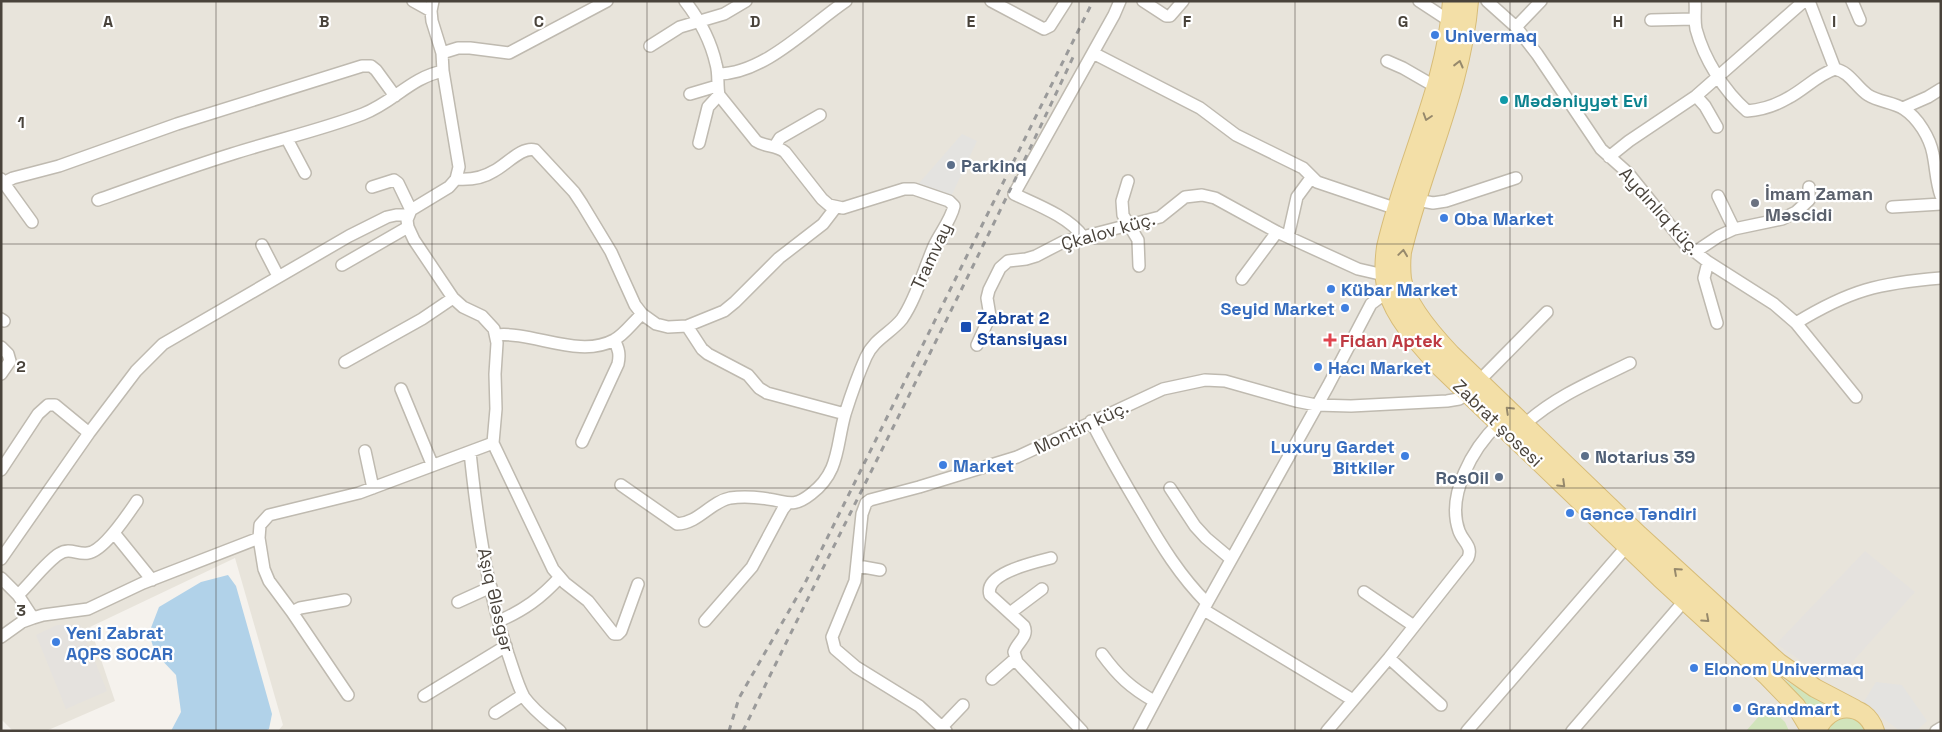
<svg xmlns="http://www.w3.org/2000/svg" width="1942" height="732" viewBox="0 0 1942 732" font-family="'Space Grotesk',sans-serif">
<style>
.residential{fill:#e8e4db}
.industrial{fill:#e5e2de}
.green{fill:#d1e4bb}
.parking{fill:#e4e3e0}
.water{fill:#b1d2e9}
.lines{fill:none;stroke-linecap:round;stroke-linejoin:round}
.street-casing{stroke:#bfbab0;stroke-width:14}
.primary-casing{stroke:#d7bc78;stroke-width:20}
.street{stroke:#fff;stroke-width:11}
.primary{stroke:#f3dfa7;stroke-width:18}
.rail{stroke:#9a9a9a;stroke-width:3;stroke-dasharray:6 6;stroke-linecap:butt}
.oneway{stroke:#96896c}
.grid{fill:none;stroke:#49433b;stroke-width:1;stroke-opacity:0.55}
.shop-dot{fill:#3f7fe0;stroke:#fff;stroke-width:2}
.culture-dot{fill:#0f9aa8;stroke:#fff;stroke-width:2}
.service-dot{fill:#5c6f8a;stroke:#fff;stroke-width:2}
.worship-dot{fill:#6b7280;stroke:#fff;stroke-width:2}
.transit-dot{fill:#1a4fb4;stroke:#fff;stroke-width:2}
.health-dot{fill:#e0444e;stroke:#fff;stroke-width:2}
.labels{text-anchor:middle;dominant-baseline:central;stroke-width:4.5;stroke-linejoin:round;paint-order:stroke}
.shop-label{font-size:18px;font-weight:bold;fill:#366cbe;stroke:#fff;text-anchor:start}
.culture-label{font-size:18px;font-weight:bold;fill:#0d838f;stroke:#fff;text-anchor:start}
.service-label{font-size:18px;font-weight:bold;fill:#4e5e75;stroke:#fff;text-anchor:start}
.worship-label{font-size:18px;font-weight:bold;fill:#5b616d;stroke:#fff;text-anchor:start}
.street-label{font-size:18px;fill:#49433b;stroke:#fff}
.transit-label{font-size:18px;font-weight:bold;fill:#164399;stroke:#fff;text-anchor:start}
.health-label{font-size:18px;font-weight:bold;fill:#be3a42;stroke:#fff;text-anchor:start}
.grid-label{font-size:16px;text-anchor:middle;font-weight:bold;fill:#49433b;stroke:#fff;stroke-width:4.5;stroke-linejoin:round;paint-order:stroke}
</style>
<rect width="100%" height="100%" fill="#f5f2ed"/>
<!-- residential -->
<path class="residential" d="M1 1H1941V731H278L283 725 235 558 90 627 115 701 46 731H13L1 719Z"/>
<!-- industrial -->
<path class="industrial" d="M1865 551 1915 592 1837 679 1809 666 1776 644Z
M57 625H80L107 691 66 709 36 635Z"/>
<!-- green -->
<path class="green" d="M1778 676 1824 703 1812 715Z
M1768 706 1785 722 1789 731H1746Z
M1840 716C1854 716 1860 719 1868 731H1823Z"/>
<!-- parking -->
<path class="parking" d="M962 134 977 141 949 201 914 189Z
M1876 682 1902 685 1927 721 1916 731H1900L1863 703Z"/>
<!-- water -->
<path class="water" d="M228 575 236 586 272 714 269 729 265 731H171L181 712 176 675 155 653 149 633 159 607 201 582Z"/>
<g class="lines">
<!-- street casing -->
<g class="street-casing">
<path id="street" d="M413 1 431 11
M433 1 431 11 432 21 442 53 443 71 459 167 456 179 449 187 411 210 407 220 408 227 414 240 453 298 463 307 482 316 494 329 497 343 495 374 496 409 493 443 553 569 565 583 588 601 614 634H618L621 631 638 584
M991 1 1044 29 1050 26 1066 1
M1143 1 1166 16H1170L1183 1
M1419 1 1451 22
M1487 1 1516 27 1537 54 1601 149 1628 173 1685 244 1708 262 1774 304 1796 323 1856 397
M1695 1C1696 10 1694 19 1696 29 1704 59 1724 91 1747 111 1761 110 1776 105 1788 98 1805 89 1817 75 1835 69
M1809 1 1835 69C1850 72 1856 87 1868 95 1879 102 1893 102 1904 109 1918 118 1930 138 1933 154 1936 168 1936 182 1941 196
M1852 1 1860 20
M1651 20 1694 19
M1516 27 1541 1
M650 46 680 27 724 14 746 1
M442 53 458 48H470L509 53 607 1
M1093 53 1200 108 1236 135 1303 168 1317 182 1397 209
M1387 61 1403 68 1436 87
M718 74C764 74 809 26 846 1
M690 94 717 86
M1696 96 1705 106 1717 127
M1903 108 1928 97 1941 89
M287 139 305 173
M699 143 708 107 719 95
M775 146 780 138 820 115
M1609 157 1629 141 1696 96 1804 1
M1 179 32 222
M456 179C469 180 483 178 494 171 506 165 522 146 535 150L574 192 582 204 611 252 635 305 642 314 656 324 668 327 687 326 724 311 735 302 779 258 823 224 836 207
M1128 181 1122 201 1123 215 1138 240 1139 266
M1 184 13 178 59 166 177 124 362 66H371L376 70 395 96
M372 187 394 180 398 183 411 210
M1718 196 1734 229
M98 200C143 184 187 168 232 154 276 140 321 130 363 114 394 102 410 78 443 71
M1417 200 1433 203 1446 201 1516 178
M1892 207 1941 204
M1083 237C1070 217 1035 204 1014 194L1114 15 1120 1
M1288 237 1297 197 1311 178
M262 245 278 276
M1695 252 1719 236 1734 229 1782 219 1796 212 1809 200V187
M1708 262 1704 278 1717 323
M342 265 408 227
M1242 279 1277 232
M1 319 4 321
M1796 323C1850 290 1879 283 1941 278
M687 326 702 349 708 354 748 375 759 388 767 393 845 414
M496 335C533 331 579 359 614 340 624 335 633 322 642 314
M977 345 990 316 987 298 989 290 1000 268 1008 261 1026 259 1036 256 1063 242 1160 217 1185 197 1202 195 1215 198 1277 232 1358 269 1384 275
M1 347 8 354 10 361 1 374
M345 362 422 319 453 298
M1479 381 1547 312
M401 389 432 464
M1091 421C1107 452 1124 482 1142 512 1161 545 1180 576 1207 603
M1525 424C1556 396 1593 381 1630 363
M582 442 618 364C620 355 619 349 614 340
M365 451 373 488
M470 452C477 520 487 589 508 654 513 668 517 684 524 697 534 711 547 720 560 731
M1 470 38 414 48 405H55L89 433
M621 485 677 524C699 523 710 502 730 498 743 496 756 497 768 499 787 501 792 509 811 494 840 472 836 446 845 414 851 395 858 375 866 357 874 339 891 333 902 319 916 299 924 269 934 246 940 233 951 220 954 206L949 201 914 189H904L843 208 829 205 822 199 785 152C776 145 765 147 756 141L719 95C717 85 719 74 716 64 711 42 699 19 685 1
M1170 488 1195 526 1206 538 1231 559
M114 533 152 580
M1051 558C1036 562 983 573 990 595L1024 626C1029 637 1017 642 1014 652L1017 662 1082 731
M1 559 89 433 136 371 163 344 349 236 387 217 396 215H408
M858 566 880 570
M1 578 18 595 33 618
M1364 592 1414 626
M18 595C30 584 46 562 59 554 70 547 77 555 88 553 104 551 128 514 137 501
M458 602 491 587
M1204 610 1353 700
M292 612 300 608 345 600
M1010 613 1042 589
M499 621C524 610 541 598 560 577
M705 621 752 567 783 509 787 504
M1 637 22 622 33 618 43 615 88 609 143 583 259 538
M1102 654C1118 676 1131 688 1154 701
M1389 658 1441 705
M992 679 1015 659
M348 695 292 612 269 581 264 569 259 538 260 525 269 515 359 493 493 443
M424 696 506 646
M495 713 523 695
M942 727 963 705
M946 731 919 706 856 667 835 649 832 637 855 581 862 514 866 503 870 500 919 487 1017 457 1163 389 1205 380 1225 381 1296 401 1316 405 1351 406 1447 401 1459 399 1467 394
M1139 731 1207 603 1328 386 1371 304 1387 292
M1327 731 1389 658 1468 558C1473 546 1463 542 1459 531 1446 495 1473 448 1498 424
M1467 731 1627 546
M1572 731 1685 600
M1936 731 1941 728"/>
</g>
<!-- primary casing -->
<g class="primary-casing">
<path id="primary" d="M1452 1C1446 87 1405 164 1386 247 1384 262 1383 276 1387 290 1395 318 1419 344 1438 365L1660 578 1766 675 1796 706 1811 731
M1469 1C1462 88 1422 168 1402 252 1401 261 1401 270 1402 279 1406 304 1434 336 1451 354L1639 535 1778 662 1815 688 1855 709
M1817 731C1828 702 1865 700 1875 731"/>
</g>
<!-- street -->
<use href="#street" class="street"/>
<!-- primary -->
<use href="#primary" class="primary"/>
<!-- rail -->
<path class="rail" d="M729 731 739 698 805 583 1093 1
M743 731C853 504 969 281 1075 53"/>
</g>
<!-- one-way arrows -->
<defs><path id="oneway-chevron" d="M-2-3.5L2.5 0L-2 3.5" fill="none" stroke-width="1.6" stroke-linecap="round" stroke-linejoin="round" transform="scale(1.25)"/></defs>
<g class="oneway">
<use href="#oneway-chevron" transform="translate(1459 64) rotate(-76)"/>
<use href="#oneway-chevron" transform="translate(1427 117) rotate(108)"/>
<use href="#oneway-chevron" transform="translate(1403 253) rotate(-82)"/>
<use href="#oneway-chevron" transform="translate(1509 410) rotate(-136)"/>
<use href="#oneway-chevron" transform="translate(1562 484) rotate(44)"/>
<use href="#oneway-chevron" transform="translate(1677 571) rotate(-138)"/>
<use href="#oneway-chevron" transform="translate(1706 619) rotate(42)"/>
</g>
<!-- grid -->
<path class="grid" d="M216 1V731M432 1V731M647 1V731M863 1V731M1079 1V731M1295 1V731M1510 1V731M1726 1V731M1 244H1941M1 488H1941"/>
<!-- markers -->
<g class="shop-dot">
<circle cx="1435" cy="35" r="5"/>
<circle cx="1444" cy="218" r="5"/>
<circle cx="1331" cy="289" r="5"/>
<circle cx="1345" cy="308" r="5"/>
<circle cx="1318" cy="367" r="5"/>
<circle cx="1405" cy="456" r="5"/>
<circle cx="943" cy="465" r="5"/>
<circle cx="1570" cy="513" r="5"/>
<circle cx="56" cy="642" r="5"/>
<circle cx="1694" cy="668" r="5"/>
<circle cx="1737" cy="708" r="5"/>
</g>
<circle class="culture-dot" cx="1504" cy="100" r="5"/>
<g class="service-dot">
<circle cx="951" cy="165" r="5"/>
<circle cx="1585" cy="456" r="5"/>
<circle cx="1499" cy="477" r="5"/>
</g>
<circle class="worship-dot" cx="1755" cy="203" r="5"/>
<rect class="transit-dot" x="960" y="321" width="12" height="12" rx="2.5"/>
<path class="health-dot" d="M1327.5 332.5h5v5h5v5h-5v5h-5v-5h-5v-5h5z"/>
<g class="labels">
<!-- shop labels -->
<g class="shop-label">
<text x="1445" y="35">Univermaq</text>
<text x="1454" y="218">Oba Market</text>
<text x="1341" y="289">Kübar Market</text>
<text x="1335" y="308" text-anchor="end">Seyid Market</text>
<text x="1328" y="367">Hacı Market</text>
<text x="1395" y="446" text-anchor="end">Luxury Gardet<tspan x="1395" dy="21">Bitkilər</tspan></text>
<text x="953" y="465">Market</text>
<text x="1580" y="513">Gəncə Təndiri</text>
<text x="66" y="632">Yeni Zabrat<tspan x="66" dy="21">AQPS SOCAR</tspan></text>
<text x="1704" y="668">Elonom Univermaq</text>
<text x="1747" y="708">Grandmart</text>
</g>
<!-- culture labels -->
<g class="culture-label">
<text x="1514" y="100">Mədəniyyət Evi</text>
</g>
<!-- service labels -->
<g class="service-label">
<text x="961" y="165">Parkinq</text>
<text x="1595" y="456">Notarius 39</text>
<text x="1489" y="477" text-anchor="end">RosOil</text>
</g>
<!-- worship labels -->
<g class="worship-label">
<text x="1765" y="193">İmam Zaman<tspan x="1765" dy="21">Məscidi</tspan></text>
</g>
<!-- street labels -->
<g class="street-label">
<text transform="translate(1660 211) rotate(48)">Aydınlıq küç.</text>
<text transform="translate(1108 231) rotate(-16)">Çkalov küç.</text>
<text transform="translate(931 256) rotate(-65)">Tramvay</text>
<text transform="translate(1498 423) rotate(44)">Zabrat şosesi</text>
<text transform="translate(1081 427) rotate(-25)">Montin küç.</text>
<text transform="translate(496 600) rotate(77)">Aşıq Ələsgər</text>
</g>
<!-- transit labels -->
<g class="transit-label">
<text x="977" y="317">Zabrat 2<tspan x="977" dy="21">Stansiyası</tspan></text>
</g>
<!-- health labels -->
<g class="health-label">
<text x="1340" y="340">Fidan Aptek</text>
</g>
</g>
<g class="grid-label">
<text x="108" y="27">A</text>
<text x="324" y="27">B</text>
<text x="539" y="27">C</text>
<text x="755" y="27">D</text>
<text x="971" y="27">E</text>
<text x="1187" y="27">F</text>
<text x="1403" y="27">G</text>
<text x="1618" y="27">H</text>
<text x="1834" y="27">I</text>
<text x="21" y="128">1</text>
<text x="21" y="372">2</text>
<text x="21" y="616">3</text>
</g>
<!-- border -->
<rect width="1942" height="732" fill="none" stroke="#49433b" stroke-width="5"/>
</svg>
